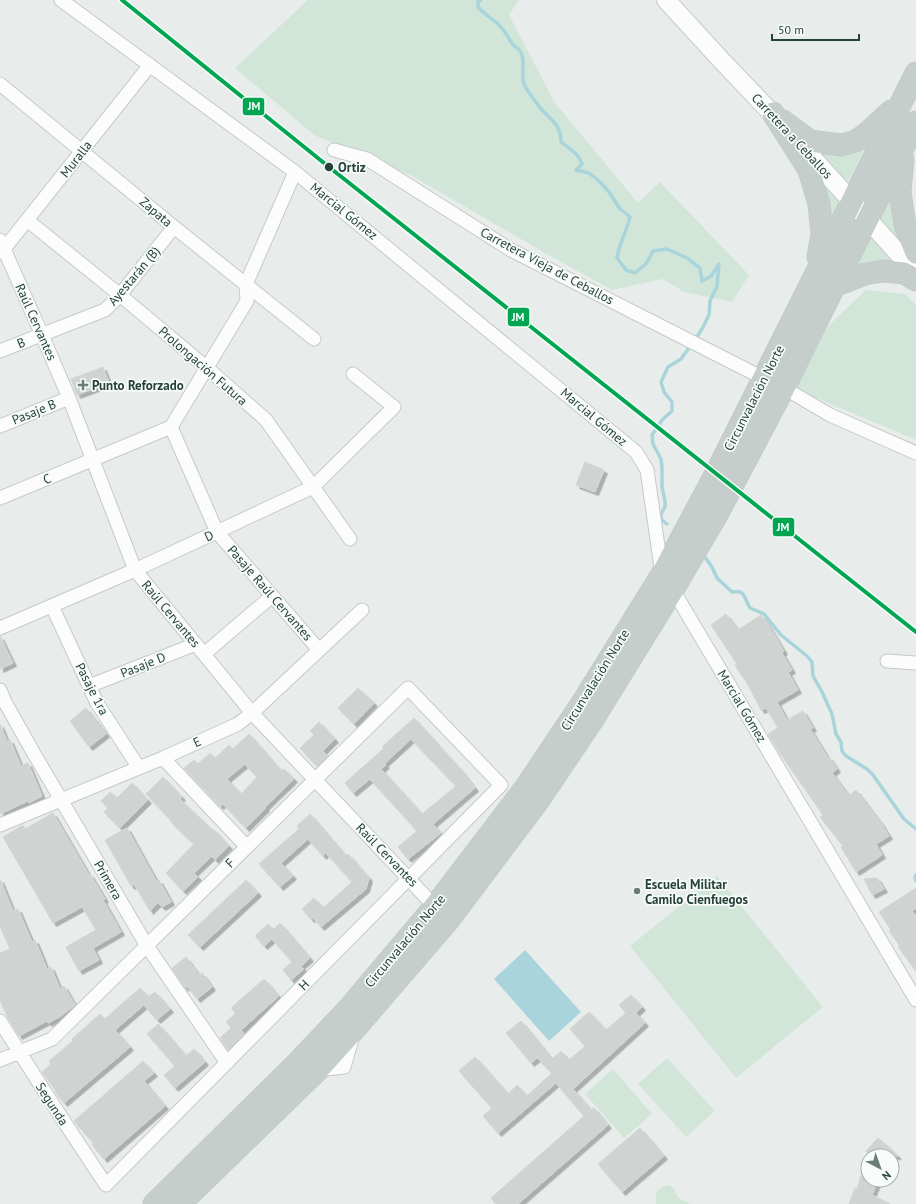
<svg xmlns="http://www.w3.org/2000/svg" width="916" height="1204" viewBox="0 0 916 1204" font-family="'PT Sans',sans-serif">
<style>
.green{fill:#d1e6d8}
.water{fill:#a9d4db}
.lines{fill:none;stroke-linecap:round;stroke-linejoin:round}
.stream{stroke:#a9d4db;stroke-width:3.5}
.building{fill:#cfd4d2;stroke:#d1d6d4;fill-rule:evenodd;filter:url(#shadow)}
.minor-casing{stroke:#c5cac8;stroke-width:15}
.secondary-casing{stroke:#c3cbc8;stroke-width:20}
.trunk-casing{stroke:#c3ccc9;stroke-width:23}
.minor{stroke:#fcfcfc;stroke-width:13}
.secondary{stroke:#fcfcfc;stroke-width:18}
.trunk{stroke:#c6cecc;stroke-width:21}
.rail-1-casing{stroke:#f7fbf9;stroke-width:7}
.rail-1{stroke:#00a651;stroke-width:4}
.stop-dot{fill:#24423a;stroke:#f7fbf9;stroke-width:1.5}
.poi-dot{fill:#697e78;stroke:#f7fbf9;stroke-width:1.5}
.labels{text-anchor:middle;dominant-baseline:central;stroke-width:3.5;stroke-linejoin:round;paint-order:stroke}
.street-label{font-size:13px;fill:#24423a;stroke:#f7fbf9}
.stop-label{font-size:13px;font-weight:bold;fill:#24423a;stroke:#f7fbf9;text-anchor:start}
.poi-label{font-size:13px;font-weight:bold;fill:#24423a;stroke:#f7fbf9;text-anchor:start}
.line-badge{stroke:#f7fbf9;stroke-width:1.5}
.badge-label{font-size:11px;text-anchor:middle;font-weight:bold;fill:#fff}
</style>
<defs>
<filter id="shadow"><feDropShadow dx="3.5" dy="3.5" stdDeviation="0" flood-color="#0004"/></filter>
</defs>
<rect width="100%" height="100%" fill="#e8edeb"/>
<!-- green -->
<path class="green" d="M308 0H519L509 15 555 103 638 203 660 182 749 275 732 302 684 292 663 279 612 290 545 253 412 176 314 135 235 68Z
M870 138 848 181 812 151Z
M821 178 840 201 830 226Z
M893 181 891 211 894 224 902 247 876 215Z
M870 232 893 260 870 261 850 267Z
M866 290 905 294 916 305V440L795 389 828 326Z
M717 876 823 1007 736 1078 630 946Z
M667 1058 715 1111 686 1137 638 1084Z
M613 1069 652 1114 624 1138 585 1094Z
M667 1185C677 1188 674 1190 678 1198L691 1204H656C656 1193 655 1190 667 1185Z"/>
<!-- water -->
<path class="water" d="M525 950 581 1012 549 1041 494 979Z"/>
<g class="lines">
<!-- stream -->
<path class="stream" d="M481 0 478 2V7C484 14 490 17 497 23 504 29 508 37 513 45 515 47 518 48 520 51 527 61 519 75 525 86 529 94 536 102 541 109 551 120 561 124 561 142 569 149 578 152 582 164L576 170 589 173 599 181 609 192 620 209 630 217C627 231 619 243 617 258L626 270 635 273 646 264 653 251 667 249 687 258 700 268 702 281 711 276 719 264 717 286 710 301 709 315 702 329 695 340
M667 524 661 519V514L665 507V501L662 487V467L661 459 653 444 652 435 662 420 672 411V402L664 392 661 382 668 367 681 359 691 345
M704 556 712 567 717 578 732 592C746 589 744 599 750 608L764 614 781 635 807 656 812 662 813 676 822 692 832 714 836 734 841 742 842 751 846 756 867 769 873 775 904 819 916 829
M916 875 915 877 916 881"/>
</g>
<!-- building -->
<path class="building" d="M103 367 109 383 77 395 71 379Z
M585 462 604 470 595 492 576 485Z
M726 614 738 630 761 615 767 623 784 651 782 653 792 670 788 672 798 690 777 702 787 720 803 711 813 728 810 729 828 758 829 757 837 769 832 773 849 796 856 790 881 823 889 836 876 844 882 855 856 872 841 847 843 846 820 817 823 815 779 752 768 734 778 728 766 708 761 710 744 677 743 678 735 665 737 664 711 625Z
M0 636 13 663 0 669Z
M358 688 374 703 354 724 338 708Z
M86 708 106 734 89 747 70 721Z
M414 718 460 769 475 788 433 824 441 833 408 859 398 847 417 831 370 779 353 793 345 783 384 748 382 747ZM411 739 456 786 422 814 381 769 386 765 384 764Z
M319 722 335 739 323 751 328 756 317 766 300 748 314 735 310 731Z
M0 724 7 741 10 740 21 766 28 763 42 796 29 803 28 801 0 814Z
M249 734 281 771 284 769 294 779 265 807 266 808 246 828 223 804 220 806 184 768 194 760 198 764 210 753 215 758 229 745 233 749ZM245 764 257 777 241 794 227 779Z
M163 777 182 797 180 799 212 830 213 829 229 846 215 860 212 856 194 873 198 877 183 891 166 873 194 844 170 821 171 820 146 794Z
M132 783 148 800 120 828 104 812 108 808 101 801 110 792 117 798Z
M53 813 89 875 90 874 105 899 103 900 121 932 93 948 99 960 79 971 66 947 96 930 82 907 53 923 3 837 23 825 25 829Z
M310 814 346 856 348 854 369 878 366 889 321 927 313 918 311 919 302 909 314 898 323 908 352 882 326 853 323 856 308 839 281 863 293 876 280 887 259 864 299 829 297 826Z
M127 828 157 882 159 880 171 902 162 907 158 903 150 911 134 884 131 886 105 840Z
M877 878 884 889 872 895 864 879Z
M0 879 13 911 18 909 32 942 35 940 47 969 51 967 60 989 64 986 75 1005 61 1016 48 1023 47 1021 19 1036 7 1016 0 1000V953L10 949 0 926Z
M246 880 258 893 200 947 188 935Z
M916 888V908L912 911 916 916V971L898 947 900 946 889 931 891 930 879 912Z
M280 923 310 958 301 966 304 969 291 980 283 970 292 962 272 939 264 946 255 936 268 924 273 930Z
M186 957 199 975 202 973 212 987 197 999 187 986 185 988 172 968Z
M264 979 279 996 241 1030 244 1034 228 1050 220 1038 231 1028 226 1022 236 1013 231 1008Z
M140 988 148 997 155 992 170 1009 157 1020 144 1005 115 1030 130 1047 64 1103 55 1092 56 1091 42 1072 51 1064 49 1061 73 1041 72 1039 100 1014 105 1019Z
M631 995 642 1007 636 1013 645 1023 573 1089 591 1110 594 1108 608 1125 518 1204H496L491 1198 584 1116 556 1083 498 1133 483 1116 492 1108 459 1071 475 1057 508 1094 517 1085 527 1096 552 1073 537 1058 531 1063 506 1033 521 1021 552 1059 561 1051 569 1060 585 1046 570 1029 589 1012 606 1030 626 1013 619 1005Z
M158 1024 186 1056 194 1049 205 1062 175 1088 164 1075 175 1066 147 1034Z
M143 1061 154 1073 144 1081 165 1106 104 1159 92 1145 94 1144 74 1121Z
M640 1128 664 1156 622 1192 598 1164Z
M878 1138 890 1148 898 1156H871L866 1151Z
M866 1160H868V1180H878L872 1195 890 1204H849L855 1188 857 1189Z"/>
<g class="lines">
<!-- minor casing -->
<g class="minor-casing">
<path id="minor" d="M61 0 295 172 636 452 647 470 662 574 673 590 916 1000
M0 84 174 227 314 339
M334 150 367 159 511 250 763 378
M27 220 120 295 207 368 266 420 350 539
M0 240 42 335 69 398 135 570 252 713 439 911
M0 252 4 249 150 65
M0 351 105 310 120 295 174 227
M784 388 830 415 916 453
M0 426 69 398
M171 427 217 532 319 650
M0 498 171 427 247 301 246 284 295 172
M52 606 97 703 139 768
M0 628 135 570 313 487 394 407 353 374
M204 654 272 596
M887 661 916 663
M89 686 196 644
M0 690 6 704 33 752 147 946 227 1063
M163 758 247 847
M0 825 163 758 238 724 252 713 362 610
M0 1021C34 1076 70 1131 106 1185L501 785 408 688 52 1039 0 1060
M318 1070 344 1067 353 1036"/>
</g>
<!-- secondary casing -->
<g class="secondary-casing">
<path id="secondary" d="M666 0 722 61 782 124
M800 144 916 273"/>
</g>
<!-- trunk casing -->
<g class="trunk-casing">
<path id="trunk" d="M773 113 809 170 819 204 822 234 818 257
M783 121 810 141 841 145 856 141 867 133 891 111
M903 160 900 192 905 225 916 253
M834 286 865 274 883 271 904 273 916 280
M154 1204 297 1063 349 1008 435 906 525 788 580 706 662 574 716 473 916 73
M180 1204 318 1070 355 1029 448 921 539 800 594 718 673 590 717 515 784 388 916 122"/>
</g>
<!-- minor -->
<use href="#minor" class="minor"/>
<!-- secondary -->
<use href="#secondary" class="secondary"/>
<!-- trunk -->
<use href="#trunk" class="trunk"/>
<!-- rail-1 casing -->
<g class="rail-1-casing">
<path id="rail-1" d="M122 0 329 167 916 632"/>
</g>
<!-- rail-1 -->
<use href="#rail-1" class="rail-1"/>
</g>
<!-- markers -->
<circle class="stop-dot" cx="329" cy="167" r="5"/>
<g class="poi-dot">
<path d="M81 379h4v4h4v4h-4v4h-4v-4h-4v-4h4z"/>
<circle cx="637" cy="891" r="4"/>
</g>
<g class="labels">
<!-- street labels -->
<g class="street-label">
<text transform="translate(792 136) rotate(47)">Carretera a Ceballos</text>
<text transform="translate(76 159) rotate(-52)">Muralla</text>
<text transform="translate(344 211) rotate(39)">Marcial Gómez</text>
<text transform="translate(156 212) rotate(40)">Zapata</text>
<text transform="translate(547 266) rotate(28)">Carretera Vieja de Ceballos</text>
<text transform="translate(134 276) rotate(-50)">Ayestarán (B)</text>
<text transform="translate(36 322) rotate(66)">Raúl Cervantes</text>
<text transform="translate(21 343) rotate(-22)">B</text>
<text transform="translate(203 366) rotate(41)">Prolongación Futura</text>
<text transform="translate(754 398) rotate(-63)">Circunvalación Norte</text>
<text transform="translate(34 412) rotate(-22)">Pasaje B</text>
<text transform="translate(594 417) rotate(40)">Marcial Gómez</text>
<text transform="translate(47 479) rotate(-22)">C</text>
<text transform="translate(209 536) rotate(-25)">D</text>
<text transform="translate(270 593) rotate(49)">Pasaje Raúl Cervantes</text>
<text transform="translate(171 614) rotate(50)">Raúl Cervantes</text>
<text transform="translate(143 665) rotate(-22)">Pasaje D</text>
<text transform="translate(595 680) rotate(-58)">Circunvalación Norte</text>
<text transform="translate(92 689) rotate(63)">Pasaje 1ra</text>
<text transform="translate(742 706) rotate(59)">Marcial Gómez</text>
<text transform="translate(197 742) rotate(-25)">E</text>
<text transform="translate(387 855) rotate(46)">Raúl Cervantes</text>
<text transform="translate(230 863) rotate(-45)">F</text>
<text transform="translate(108 880) rotate(60)">Primera</text>
<text transform="translate(405 941) rotate(-50)">Circunvalación Norte</text>
<text transform="translate(304 985) rotate(-45)">H</text>
<text transform="translate(52 1104) rotate(57)">Segunda</text>
</g>
<!-- stop labels -->
<g class="stop-label">
<text x="338" y="167">Ortiz</text>
</g>
<!-- poi labels -->
<g class="poi-label">
<text x="92" y="385">Punto Reforzado</text>
<text x="645" y="884">Escuela Militar<tspan x="645" dy="15">Camilo Cienfuegos</tspan></text>
</g>
</g>
<g class="line-badge">
<rect x="242" y="97" width="23" height="19" rx="4" fill="#00a651"/>
<rect x="507" y="307" width="23" height="20" rx="4" fill="#00a651"/>
<rect x="772" y="517" width="23" height="20" rx="4" fill="#00a651"/>
</g>
<g class="badge-label">
<text x="254" y="110">JM</text>
<text x="518" y="321">JM</text>
<text x="783" y="531">JM</text>
</g>
<!-- north arrow -->
<g transform="translate(880 1168) rotate(139)"><circle r="19" fill="#f7fbf9" stroke="#a3b1ad"/>
<path d="M0-3L7 15L0 10L-7 15Z" fill="#697e78"/>
<text y="-6" font-size="11" font-weight="bold" text-anchor="middle" fill="#24423a">N</text>
</g>
<!-- scale -->
<path d="M772 34v6h87v-6" fill="none" stroke="#24423a" stroke-width="2"/>
<text x="778" y="34" font-size="12" fill="#24423a" stroke="#f7fbf9" stroke-width="3" paint-order="stroke">50 m</text>
</svg>
